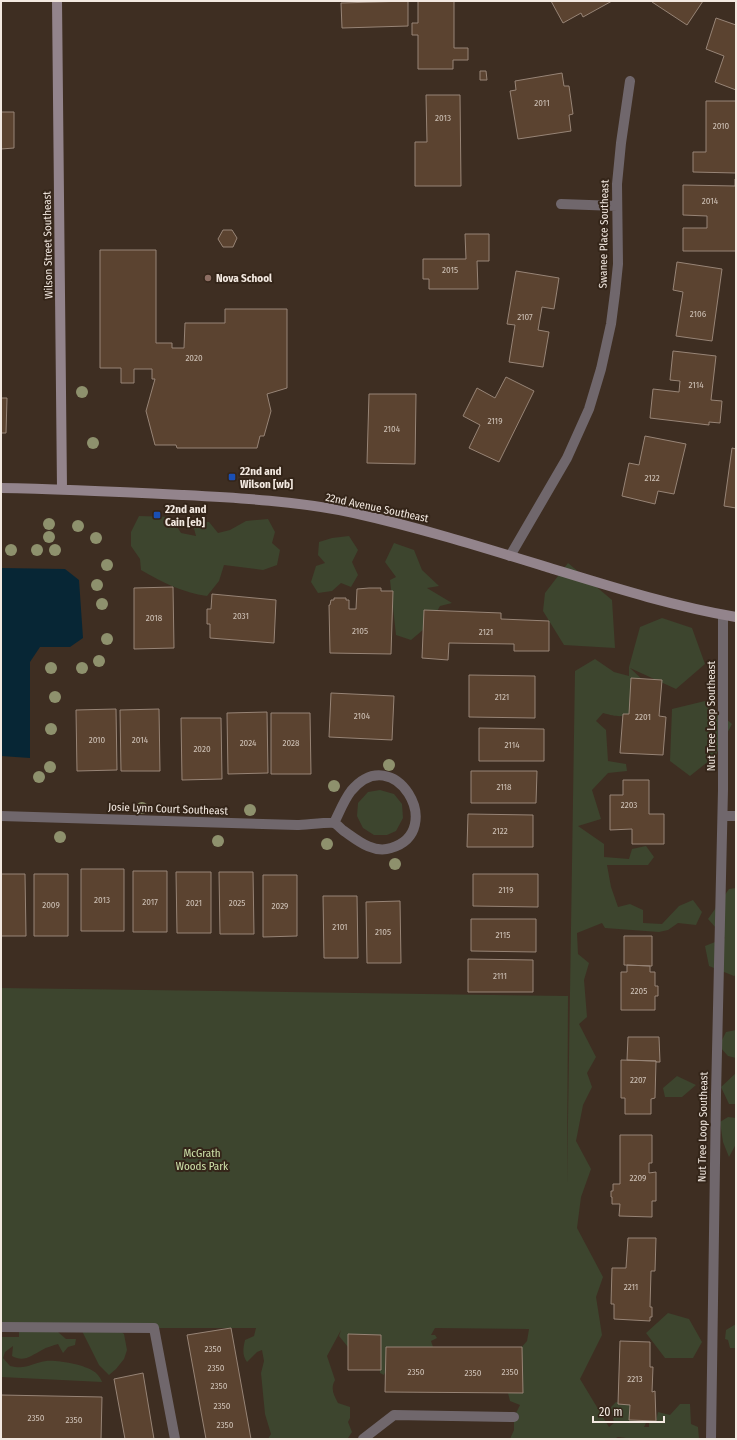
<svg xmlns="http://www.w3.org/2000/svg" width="737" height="1440" viewBox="0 0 737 1440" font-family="'Fira Sans Condensed',sans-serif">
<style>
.green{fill:#3d452e}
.water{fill:#072635}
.building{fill:#5b4330;stroke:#978476}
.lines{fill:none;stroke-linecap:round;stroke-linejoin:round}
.lane{stroke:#70676c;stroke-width:10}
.street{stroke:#70676c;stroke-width:10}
.secondary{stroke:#93848c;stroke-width:10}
.tree{fill:#8e916d}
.education-dot{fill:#8d6e63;stroke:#342519;stroke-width:1.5}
.transit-dot{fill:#1a4fb4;stroke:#342519;stroke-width:1.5}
.labels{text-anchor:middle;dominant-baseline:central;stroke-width:4;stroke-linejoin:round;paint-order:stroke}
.number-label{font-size:9px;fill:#cdc0b5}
.street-label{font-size:11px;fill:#f3e9e1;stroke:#342519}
.poi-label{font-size:11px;font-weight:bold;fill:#f3e9e1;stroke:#342519;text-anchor:start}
.park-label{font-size:11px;fill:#cfe2aa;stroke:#342519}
</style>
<rect width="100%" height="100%" fill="#3e2e22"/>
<!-- green -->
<path class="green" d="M139 516 171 517 181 533 196 536 192 521 209 522 218 533 230 530 246 521 268 519 275 532 272 543 280 550 277 565 263 570 224 565 219 581 207 596C183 593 162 582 141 570L140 559 131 546V532Z
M349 536 358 550 352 562 358 575 351 587 341 583 332 591 318 593 311 582 316 566 325 563 318 555 319 542 332 538Z
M394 543 414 550 422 570 439 586 427 588 452 603 440 606 430 624 411 640 396 635 390 580 396 577 385 562Z
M568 563 612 600 615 648 564 645 543 611 545 593Z
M662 618 692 628 705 664 676 689 630 668 646 683 639 710C623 717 621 718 603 713L596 721 606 730 608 761 626 764 627 771 608 773 592 790 601 819 578 826 604 844V857L629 859 632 849 646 846 654 857 648 865H607L611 887 618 907 630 904 643 910V923L662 924 679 906 693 900 702 912 696 925 678 923 668 930 659 932 605 928 602 923 577 933 578 954 589 963 584 980 587 1017 579 1024 596 1057 587 1073 592 1087 583 1105 576 1141 591 1169 581 1197 577 1228 603 1277 596 1297 602 1335 580 1379 609 1427 614 1423 611 1407 616 1402 633 1404 648 1419 644 1427H649V1420L656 1421 658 1412 670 1415 680 1404H690L691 1424 698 1427 699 1439H634L618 1437 614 1439H510L514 1430V1417L520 1405 510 1401 508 1393 519 1350 527 1341 529 1329 435 1328 431 1335H435L437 1338 431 1341 433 1347 388 1364 384 1375 380 1373C379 1365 383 1360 379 1352L381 1350 380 1347H348L339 1336 341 1330 327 1356 335 1380C330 1389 334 1395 338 1403L350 1407V1418L348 1422 352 1432 348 1438 337 1439H268L271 1434 265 1414 261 1373 264 1361 262 1350 257 1352 247 1362C242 1355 243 1349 245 1340L254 1336 256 1328H116L124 1334 127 1350 124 1359 116 1369 109 1375 99 1365 80 1327 58 1332 66 1339H76L75 1345 68 1347 63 1353 58 1344C52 1346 47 1347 42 1350 32 1355 24 1363 12 1356L13 1346 5 1352 3 1358 10 1366C27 1370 31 1363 46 1361 59 1360 88 1365 97 1374 99 1376 101 1379 102 1382L1 1377V1337H19V1328L1 1327V988L568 996 567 1185 575 671 595 659 614 672 629 676V667L640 627Z
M705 701 732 724 715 756 690 776 670 761 672 709Z
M380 790 394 794 402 804 403 818 396 831 387 835H374L363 828 357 816 358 803 368 792Z
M736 888V975L734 976 709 966 705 946 725 938 708 919 729 889Z
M736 1030V1058L728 1056 719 1046 726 1032Z
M736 1073V1104H729L721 1087Z
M677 1076 696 1085 682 1097H665L663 1088Z
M728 1117 736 1118V1144L729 1157 723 1142 720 1122Z
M668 1313 689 1319 702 1342 693 1358H665L646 1333Z
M736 1324V1348H730L728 1340 725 1339 726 1330Z"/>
<!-- water -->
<path class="water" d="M1 568 65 569 79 580 83 638 70 647H40L30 662V758L1 756Z"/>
<!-- building -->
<path class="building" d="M408 1V26L342 28 341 3Z
M418 1H454V48H468V60H453V69H418V35H412V23H418Z
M551 1H612L583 17 581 13 563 23Z
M652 1H703L687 25 652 2Z
M716 18 736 25V90L715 82 724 56 706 49Z
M480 71H486L487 80H480Z
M562 73 564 86H569L573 114 569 115 571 131 518 139 510 91 516 90 515 81Z
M426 95H460L461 186H415V142H427Z
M706 101H736V173L693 172V152H706Z
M1 112H14V148L1 149Z
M735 179H736V251H683V228H707V216L683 215V185L735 186Z
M223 230H232L237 238 233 247H223L218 239Z
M465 234H489V261H477L478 289H429V279H423V259H466Z
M100 250H156V343H172V348H184L185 323H225V309H287V388L267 394 271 411 264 436H260L257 448H177L176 445H155L146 411 155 379H152V369H134V383H121V368H100Z
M677 262 722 269 712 341 676 336 683 292 673 290Z
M516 271 559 278 554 309 542 307 538 330 549 332 543 367 509 362 515 325 507 324Z
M673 351 716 356 711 400 722 401 720 423 709 422V425L650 418 653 389 679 392 680 381 670 380Z
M506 377 534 391 499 462 469 448 480 425 463 416 477 388 495 398Z
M369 394H416L415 464 367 463Z
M1 398H7L6 433H1Z
M645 436 686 444 674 494 658 491 655 504 622 496 629 463 639 465Z
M732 448 736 449V508L724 506Z
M173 587 174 648 134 649V588Z
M369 588H381V591H393L391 654 330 653 329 605H330L331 600H334V598H346V600H349V609H356L357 589Z
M212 594 276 600 274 643 210 638V624H207V609H211Z
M424 610 501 613V619L549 621V651H514V644L449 643 448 660 422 658Z
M469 675 535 676V718L469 717Z
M631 678 662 680 659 716 666 717 663 755 620 753 623 714H629Z
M331 693 394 696 392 740 329 737Z
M116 709 117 770 77 771 76 710Z
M159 709 160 771H121L120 710Z
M267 712 268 773 228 774 227 713Z
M271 713H310L311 774H271Z
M181 718H221L222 779 182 780Z
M479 728 544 729V761H479Z
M471 771H537L536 803H471Z
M623 780H649V814H664V844H632V829L610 830V795H623Z
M468 814 533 815V847H467Z
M81 869H124V931H81Z
M133 871H167V932H133Z
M176 872H211V933H177Z
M219 872H253L254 934H220Z
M1 874H25L26 936H1Z
M34 874H68V936H34Z
M473 874H538V907L473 906Z
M263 875H297V936L263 937Z
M323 896H357L358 958H324Z
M400 901 401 963H367L366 902Z
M471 919H536V952L471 951Z
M624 936H652V966L624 965Z
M468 959 533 960V992H468Z
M627 965 650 966V972H655V986H658V996H655V1010H621V972H627Z
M628 1037H659L660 1062H656V1061L627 1060Z
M621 1060 656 1061 655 1098 651 1099V1114H625V1098H621Z
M620 1135H652V1163H649V1173L656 1172V1201H652V1217L619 1216 620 1204H612V1197H611V1191H613V1184H620Z
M628 1238H656L655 1271H651L650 1307H652V1317H650V1321L614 1319V1304H611L612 1268H626Z
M231 1328 251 1439H206L187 1335Z
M348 1334 381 1335V1370H348Z
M620 1341 650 1342V1367H653L652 1392 655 1391 656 1421 629 1420 630 1405 618 1404Z
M386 1347H522L523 1393 385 1392Z
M143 1373 154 1439H125L114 1379Z
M1 1395 102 1397 101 1439H1Z"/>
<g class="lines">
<!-- lane -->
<path class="lane" d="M1 1327 154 1328 175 1439
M363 1439 394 1415 514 1417"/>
<!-- street -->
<path class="street" d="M561 204 617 206
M510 556 567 458 589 409 601 369 611 324 615 293 618 264 617 184 621 143 630 81
M1 816 297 825C304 825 329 822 334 823 337 824 341 829 344 831 357 840 373 854 391 848 448 831 394 739 351 791 344 800 339 813 334 823
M723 816H736
M711 1439 716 1095 723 790V615"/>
<!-- secondary -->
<path class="secondary" d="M57 1 62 489
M1 488C61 489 122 492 182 495 239 498 298 501 354 513 421 528 485 548 550 568 612 587 672 606 736 617"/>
</g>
<!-- trees -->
<g class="tree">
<circle cx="82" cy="392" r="6"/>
<circle cx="93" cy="443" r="6"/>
<circle cx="49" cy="524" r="6"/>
<circle cx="78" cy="526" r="6"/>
<circle cx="49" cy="537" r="6"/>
<circle cx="96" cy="538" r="6"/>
<circle cx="11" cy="550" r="6"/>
<circle cx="37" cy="550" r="6"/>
<circle cx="55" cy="550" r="6"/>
<circle cx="107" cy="565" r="6"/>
<circle cx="97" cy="585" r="6"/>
<circle cx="102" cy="604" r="6"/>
<circle cx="107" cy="639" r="6"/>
<circle cx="99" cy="661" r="6"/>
<circle cx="51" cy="668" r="6"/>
<circle cx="82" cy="668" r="6"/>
<circle cx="55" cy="697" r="6"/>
<circle cx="51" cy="729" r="6"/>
<circle cx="389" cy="765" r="6"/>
<circle cx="50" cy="767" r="6"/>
<circle cx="39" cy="777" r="6"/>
<circle cx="334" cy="786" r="6"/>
<circle cx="142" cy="808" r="6"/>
<circle cx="250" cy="810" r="6"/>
<circle cx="60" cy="837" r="6"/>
<circle cx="218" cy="841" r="6"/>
<circle cx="327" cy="844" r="6"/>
<circle cx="395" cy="864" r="6"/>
</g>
<!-- markers -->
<circle class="education-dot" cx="208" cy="278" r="4"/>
<g class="transit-dot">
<rect x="228" y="473" width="8" height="8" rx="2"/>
<rect x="153" y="511" width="8" height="8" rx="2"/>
</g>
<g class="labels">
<!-- number labels -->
<g class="number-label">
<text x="542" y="103">2011</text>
<text x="443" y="118">2013</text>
<text x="721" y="126">2010</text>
<text x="710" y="201">2014</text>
<text x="450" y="270">2015</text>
<text x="698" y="314">2106</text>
<text x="525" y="317">2107</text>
<text x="194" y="358">2020</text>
<text x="696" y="385">2114</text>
<text x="495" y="421">2119</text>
<text x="392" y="429">2104</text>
<text x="652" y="478">2122</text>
<text x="241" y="616">2031</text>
<text x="154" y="618">2018</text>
<text x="360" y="631">2105</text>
<text x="486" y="632">2121</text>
<text x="502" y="697">2121</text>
<text x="362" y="716">2104</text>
<text x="643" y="717">2201</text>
<text x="97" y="740">2010</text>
<text x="140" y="740">2014</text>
<text x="248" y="743">2024</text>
<text x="291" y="743">2028</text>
<text x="512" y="745">2114</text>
<text x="202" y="749">2020</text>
<text x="504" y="787">2118</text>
<text x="629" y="805">2203</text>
<text x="500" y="831">2122</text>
<text x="506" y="890">2119</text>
<text x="102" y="900">2013</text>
<text x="150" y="902">2017</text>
<text x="194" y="903">2021</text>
<text x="237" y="903">2025</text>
<text x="51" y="905">2009</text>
<text x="280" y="906">2029</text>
<text x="340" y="927">2101</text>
<text x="383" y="932">2105</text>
<text x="503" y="935">2115</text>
<text x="500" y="976">2111</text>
<text x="639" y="991">2205</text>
<text x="638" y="1080">2207</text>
<text x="638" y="1178">2209</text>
<text x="631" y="1287">2211</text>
<text x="213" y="1349">2350</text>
<text x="216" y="1368">2350</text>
<text x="416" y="1372">2350</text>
<text x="510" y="1372">2350</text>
<text x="473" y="1373">2350</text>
<text x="635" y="1379">2213</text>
<text x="219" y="1386">2350</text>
<text x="222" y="1406">2350</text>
<text x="36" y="1418">2350</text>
<text x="74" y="1420">2350</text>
<text x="225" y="1425">2350</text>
</g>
<!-- street labels -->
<g class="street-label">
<text transform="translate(604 234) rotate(-89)">Swanee Place Southeast</text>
<text transform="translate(48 245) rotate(-91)">Wilson Street Southeast</text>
<text transform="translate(377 508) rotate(12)">22nd Avenue Southeast</text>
<text transform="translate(711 716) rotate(-90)">Nut Tree Loop Southeast</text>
<text transform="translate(168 809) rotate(2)">Josie Lynn Court Southeast</text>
<text transform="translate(703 1127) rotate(-89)">Nut Tree Loop Southeast</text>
</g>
<!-- poi labels -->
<g class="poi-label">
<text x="216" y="278">Nova School</text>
<text x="240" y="471">22nd and<tspan x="240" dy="13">Wilson [wb]</tspan></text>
<text x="165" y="509">22nd and<tspan x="165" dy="13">Cain [eb]</tspan></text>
</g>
<!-- park labels -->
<g class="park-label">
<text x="202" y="1153">McGrath<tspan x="202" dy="13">Woods Park</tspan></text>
</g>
</g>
<!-- border -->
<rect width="737" height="1440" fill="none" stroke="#f3e9e1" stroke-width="4"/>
<!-- scale -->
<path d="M593 1416v6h71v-6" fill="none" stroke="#f3e9e1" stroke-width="2"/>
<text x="599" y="1416" font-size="12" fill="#f3e9e1" stroke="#342519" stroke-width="3" paint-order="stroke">20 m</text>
</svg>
